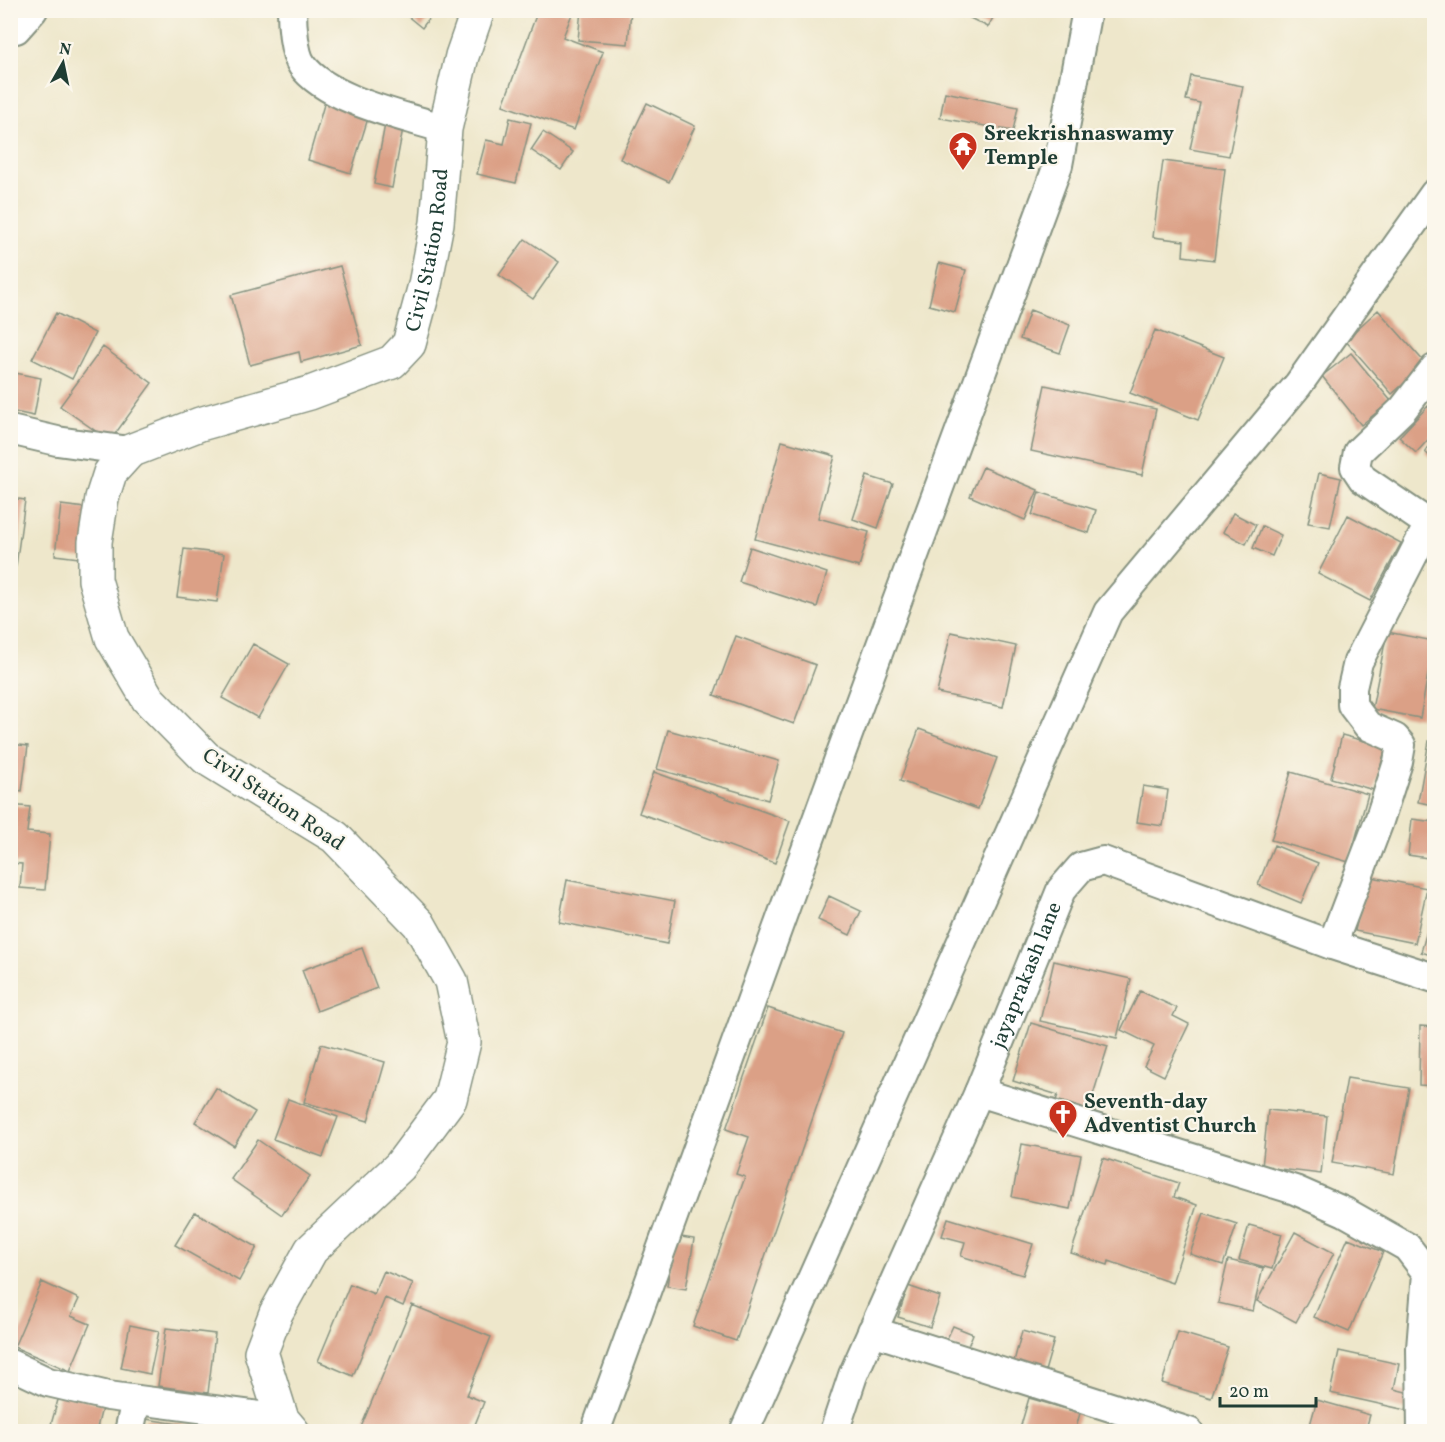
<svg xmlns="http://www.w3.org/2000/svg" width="1445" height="1442" viewBox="0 0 1445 1442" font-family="Vollkorn,serif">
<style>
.building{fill:#dba086}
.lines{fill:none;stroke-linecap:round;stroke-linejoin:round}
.minor-casing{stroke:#869280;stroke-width:32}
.secondary-casing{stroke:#869280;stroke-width:36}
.minor{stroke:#fff;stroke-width:28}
.secondary{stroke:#fff;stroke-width:33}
.labels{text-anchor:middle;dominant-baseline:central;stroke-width:4.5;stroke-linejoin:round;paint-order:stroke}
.poi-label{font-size:21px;font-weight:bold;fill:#1f3d34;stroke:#fbf7ec;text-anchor:start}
.street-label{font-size:21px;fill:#1f3d34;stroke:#fbf7ec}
</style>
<rect width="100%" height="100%" fill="#fbf7ec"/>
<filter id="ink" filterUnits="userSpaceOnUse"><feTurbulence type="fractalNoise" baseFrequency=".0167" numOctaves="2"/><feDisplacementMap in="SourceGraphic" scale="12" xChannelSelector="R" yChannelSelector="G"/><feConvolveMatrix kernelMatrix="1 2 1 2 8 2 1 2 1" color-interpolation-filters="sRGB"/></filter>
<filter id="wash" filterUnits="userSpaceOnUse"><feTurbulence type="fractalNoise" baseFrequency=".008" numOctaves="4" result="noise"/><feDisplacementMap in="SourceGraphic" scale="24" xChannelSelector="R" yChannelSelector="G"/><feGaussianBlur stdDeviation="1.35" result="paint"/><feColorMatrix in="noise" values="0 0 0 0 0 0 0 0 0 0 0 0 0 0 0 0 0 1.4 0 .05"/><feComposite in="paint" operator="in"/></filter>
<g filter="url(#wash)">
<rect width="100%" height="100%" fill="#eee7cb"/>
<g id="blocks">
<!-- building -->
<path class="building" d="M400 10H435L422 28Z
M538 10H562L572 14 563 37 603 52 574 130 503 105Z
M581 10H631L628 44 578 40Z
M954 10H997L988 27Z
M1191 76 1243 86 1229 156 1190 149 1200 103 1186 100Z
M945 92 1018 107 1013 131 940 118Z
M325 101 369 115 351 173 308 160Z
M647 103 695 126 669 182 620 159Z
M510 118 531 123 516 183 477 174 486 140 504 144Z
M385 124 403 128 392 188 374 184Z
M543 132 573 152 561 170 531 150Z
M1163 161 1225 169 1214 260 1183 256 1184 241 1153 237Z
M525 239 559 262 533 299 499 275Z
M939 263 966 270 955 312 929 305Z
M340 266 362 345 301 362 299 352 250 365 231 295Z
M1030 310 1070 325 1060 353 1020 339Z
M1378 310 1426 364 1392 394 1345 340Z
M56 313 95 333 72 379 32 359Z
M1155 330 1224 357 1198 420 1130 393Z
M103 347 152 383 110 441 60 406Z
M1351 353 1391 401 1361 425 1322 376Z
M10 372 41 378 34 416 10 411Z
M1045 385 1156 409 1142 475 1031 451Z
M1428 406 1434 412V433L1416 453 1399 437Z
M1434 440V460L1425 452Z
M782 441 835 456 818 518 869 532 859 567 755 539Z
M983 467 1038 490 1025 520 970 496Z
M1319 473 1341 478 1330 527 1308 523Z
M867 476 893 484 878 528 853 519Z
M1039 492 1096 510 1089 533 1032 515Z
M10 498 25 500 16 566H10Z
M61 505 93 509 87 559 55 555Z
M1233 513 1256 525 1246 544 1223 532Z
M1348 515 1401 543 1370 601 1318 574Z
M1262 526 1281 535 1272 556 1253 548Z
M750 547 827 573 817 607 739 582Z
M184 549 224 554 217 602 177 597Z
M951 632 1016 646 1003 707 937 693Z
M1387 632 1434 641 1420 718 1372 709Z
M736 636 816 665 794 724 714 695Z
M253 644 289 664 258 718 222 698Z
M919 729 997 758 978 809 900 781Z
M668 730 779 761 768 800 657 769Z
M1342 735 1386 747 1374 790 1331 778Z
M1429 741 1434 743V805L1418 802Z
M10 744 28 746 22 791 10 789Z
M654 772 790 821 775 863 639 813Z
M1291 772 1368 794 1349 862 1271 840Z
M1143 786 1168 790 1163 826 1137 822Z
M10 805 30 807 27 832 50 834 45 890 20 888 22 864 10 863Z
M1412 819 1434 822V859L1408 855Z
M1274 845 1318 863 1301 903 1258 885Z
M1367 876 1427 888 1415 943 1355 931Z
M567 880 675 901 667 944 559 922Z
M829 896 861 911 850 935 818 920Z
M1434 907V956L1421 952Z
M362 948 377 988 317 1011 302 970Z
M1054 961 1131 979 1117 1038 1040 1021Z
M1140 991 1177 1008 1173 1016 1189 1024 1164 1076 1144 1066 1154 1046 1121 1030Z
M768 1008 842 1033 736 1341 693 1326 745 1177 736 1174 749 1137 726 1129Z
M1031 1023 1108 1046 1085 1121 1052 1111 1058 1095 1013 1081Z
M1420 1026 1434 1027V1086L1419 1085Z
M321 1044 385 1062 368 1121 304 1102Z
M1347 1078 1409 1088 1394 1174 1332 1163Z
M216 1088 255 1112 234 1146 195 1122Z
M288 1099 338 1117 323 1157 273 1139Z
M1268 1110 1327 1116 1321 1174 1262 1167Z
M258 1140 310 1176 282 1215 231 1179Z
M1022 1144 1081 1155 1070 1209 1012 1197Z
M1103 1158 1179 1183 1174 1197 1197 1205 1172 1283 1109 1261 1108 1265 1071 1253Z
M195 1212 257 1247 239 1281 175 1245Z
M1204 1213 1237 1224 1223 1265 1190 1254Z
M948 1218 1033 1244 1023 1275 961 1256 965 1242 942 1236Z
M1249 1225 1282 1234 1272 1269 1239 1260Z
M1295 1232 1334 1253 1296 1322 1257 1301Z
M675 1236 694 1239 686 1289 667 1286Z
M1348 1238 1383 1252 1349 1332 1314 1317Z
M1228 1260 1263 1268 1253 1311 1218 1303Z
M384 1271 413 1283 403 1306 385 1298 353 1376 318 1361 350 1284 374 1294Z
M42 1282 79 1299 71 1316 90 1324 70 1371 14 1347Z
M908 1286 940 1297 930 1327 898 1317Z
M412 1305 491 1337 467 1395 484 1402 472 1432H456L448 1428 447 1432H359Z
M130 1325 159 1331 150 1374 121 1368Z
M953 1326 973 1334 966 1351 945 1343Z
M166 1328 215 1334 208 1393 158 1386Z
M1022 1331 1054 1340 1043 1378 1012 1369Z
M1178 1332 1228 1347 1211 1398 1162 1383Z
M1339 1351 1399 1364 1394 1389 1410 1393 1406 1410 1330 1393Z
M60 1393 103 1404 96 1432H63L50 1428Z
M1029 1398 1080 1413 1075 1432H1019Z
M1317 1400 1370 1415 1365 1432H1308Z
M146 1419 204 1428V1432H144Z"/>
</g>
</g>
<g filter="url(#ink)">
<use href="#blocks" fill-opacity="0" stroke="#869280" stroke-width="1.5"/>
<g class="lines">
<!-- minor casing -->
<g class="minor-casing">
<g id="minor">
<path d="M292 10C292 24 294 54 302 65 327 100 404 116 445 129"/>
<path d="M16 29 33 10"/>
<path d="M10 430 57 441 130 451"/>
<path d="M1429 524 1363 479 1355 467 1358 452 1403 409 1434 369"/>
<path d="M1332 945 1378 824 1398 762 1401 745 1395 738 1368 726 1352 705V688L1358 662 1429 524 1434 526"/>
<path d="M979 1092 1295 1190 1345 1212 1407 1247 1427 1273 1421 1348 1422 1432"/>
<path d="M872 1331 1189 1432"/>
<path d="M10 1364 48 1382 108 1396 282 1419"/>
<path d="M129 1432 136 1400"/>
<path d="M595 1432 840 756 1058 165 1087 10"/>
<path d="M744 1432 1108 612 1298 385 1434 194"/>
<path id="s1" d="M834 1432 853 1375 979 1092 1061 890 1081 867 1103 861 1332 945 1434 978"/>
</g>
</g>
<!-- secondary casing -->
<g class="secondary-casing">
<g id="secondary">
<path id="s2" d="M293 1432 282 1419 261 1352 276 1313 311 1250 400 1166 450 1099 464 1042 451 981 419 924 335 837 206 758 148 699 112 638 95 580V542L102 498 110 473 130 451 200 424 310 393 392 362 409 344 425 285 437 223 445 129 462 56 478 10"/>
</g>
</g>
<!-- minor -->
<use href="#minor" class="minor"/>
<!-- secondary -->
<use href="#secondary" class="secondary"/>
</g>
</g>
<!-- icons -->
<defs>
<g id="temple-pin" transform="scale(1.5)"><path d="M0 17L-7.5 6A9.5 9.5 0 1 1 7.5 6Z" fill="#c8321e" stroke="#fbf7ec"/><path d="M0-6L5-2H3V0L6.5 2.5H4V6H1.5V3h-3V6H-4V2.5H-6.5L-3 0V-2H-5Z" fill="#fff"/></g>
<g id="church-pin" transform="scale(1.5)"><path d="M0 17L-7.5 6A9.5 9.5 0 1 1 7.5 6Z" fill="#c8321e" stroke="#fbf7ec"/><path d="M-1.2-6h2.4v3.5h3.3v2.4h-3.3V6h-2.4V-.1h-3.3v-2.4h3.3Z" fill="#fff"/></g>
</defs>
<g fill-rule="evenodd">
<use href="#temple-pin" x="963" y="146"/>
<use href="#church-pin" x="1063" y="1114"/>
</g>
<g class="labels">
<!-- poi labels -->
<g class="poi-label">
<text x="984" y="134">Sreekrishnaswamy<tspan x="984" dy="24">Temple</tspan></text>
<text x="1084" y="1102">Seventh-day<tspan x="1084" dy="24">Adventist Church</tspan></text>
</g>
<!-- street labels -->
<g class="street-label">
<text stroke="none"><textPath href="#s2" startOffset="1616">Civil Station Road</textPath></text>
<text transform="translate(273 800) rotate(34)">Civil Station Road</text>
<text stroke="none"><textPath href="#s1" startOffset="496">jayaprakash lane</textPath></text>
</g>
</g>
<!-- margin -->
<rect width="1445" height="1442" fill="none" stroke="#fbf7ec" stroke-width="36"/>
<!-- north arrow -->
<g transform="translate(63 63) rotate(9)" stroke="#fbf7ec" stroke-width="4.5" paint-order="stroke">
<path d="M0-4.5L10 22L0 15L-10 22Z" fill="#1f3d34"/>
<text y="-9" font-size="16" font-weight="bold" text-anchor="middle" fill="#1f3d34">N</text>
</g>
<!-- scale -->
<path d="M1220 1397v9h96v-9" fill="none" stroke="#1f3d34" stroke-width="3"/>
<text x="1229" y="1397" font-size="18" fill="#1f3d34" stroke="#fbf7ec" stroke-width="4.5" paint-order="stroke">20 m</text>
</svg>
